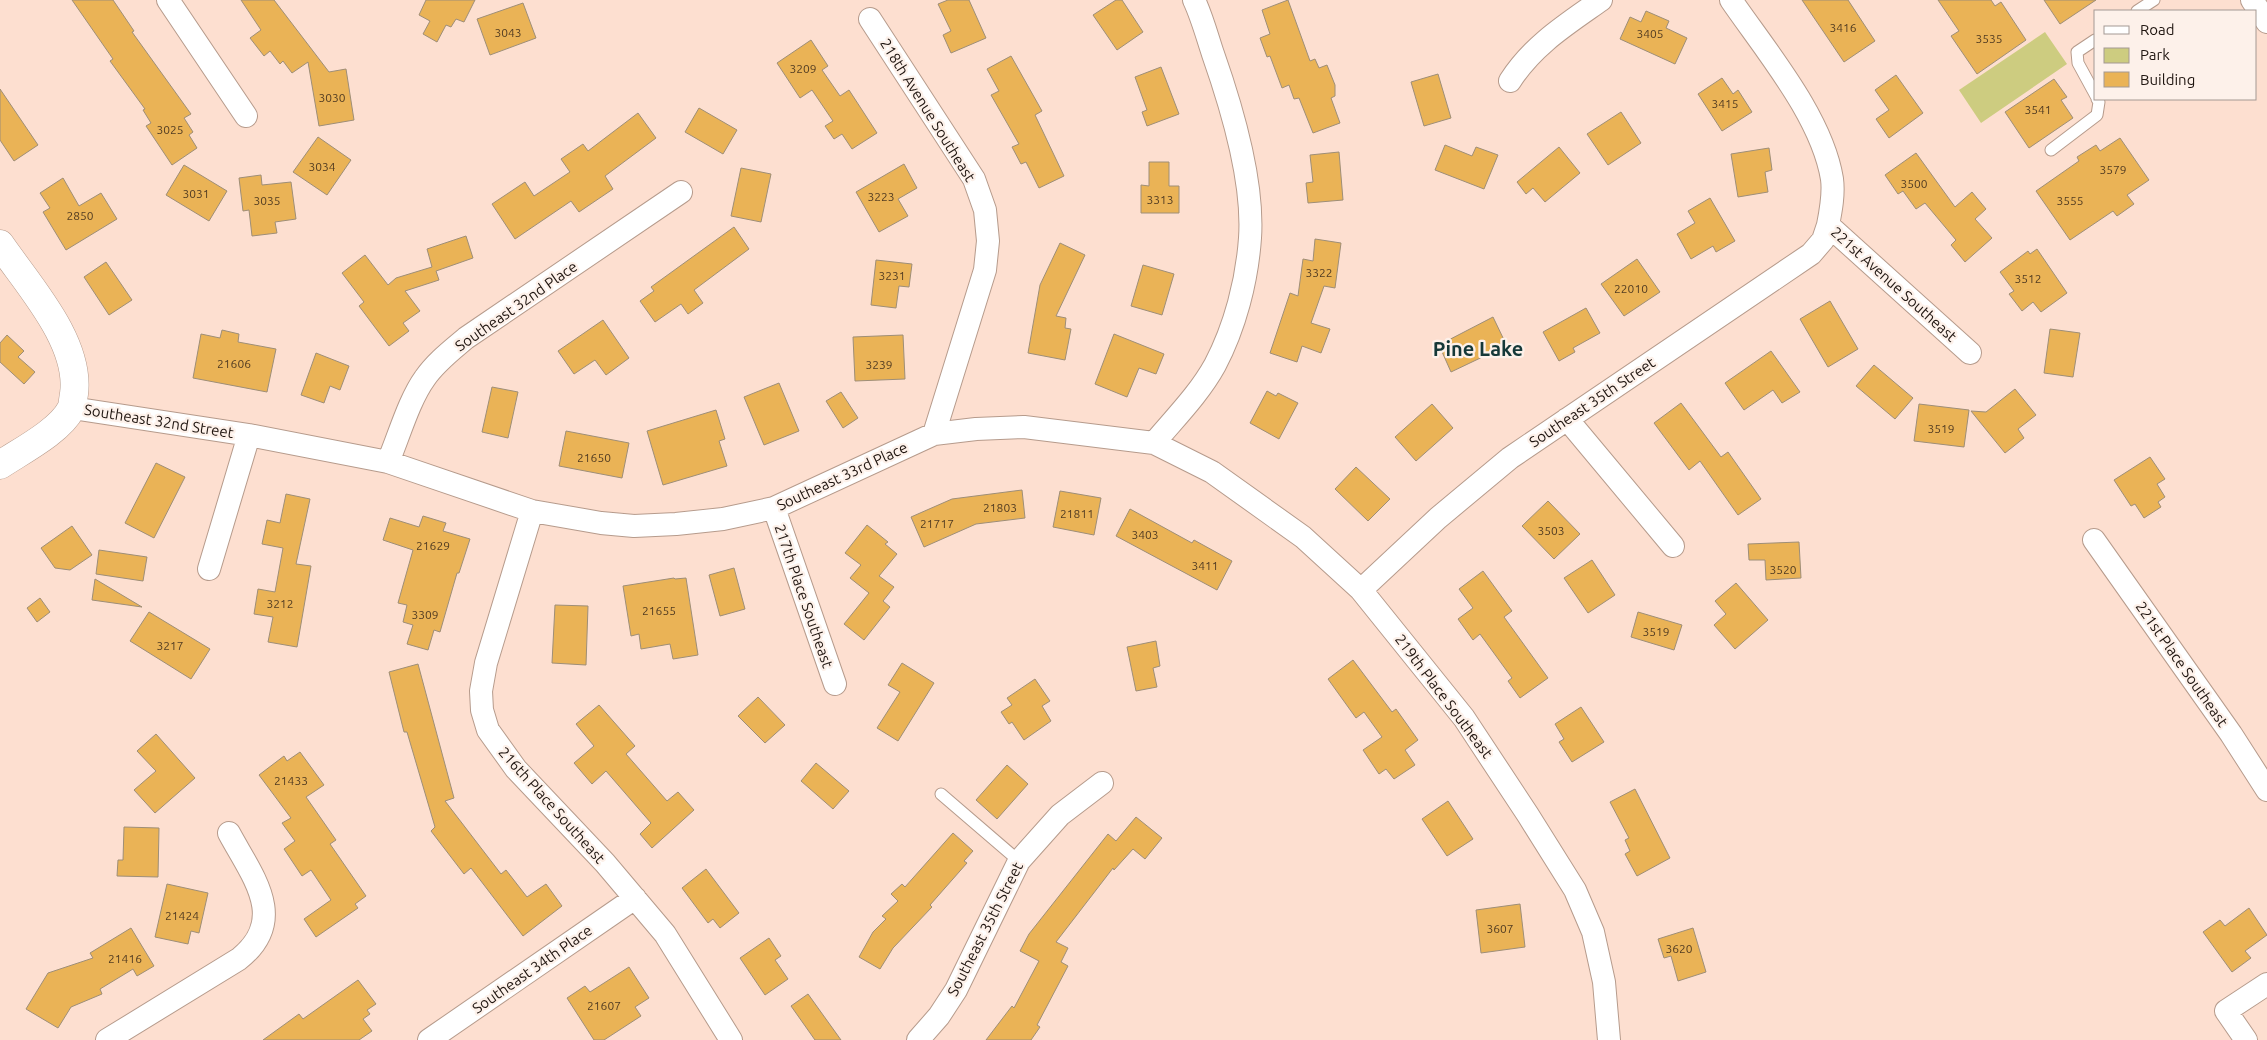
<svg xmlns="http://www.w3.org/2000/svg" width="2267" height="1040" viewBox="0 0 2267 1040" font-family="Ubuntu,sans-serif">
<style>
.green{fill:#cdcc80}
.building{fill:#eab356;stroke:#9e8e77}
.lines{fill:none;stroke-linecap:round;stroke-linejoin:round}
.lane-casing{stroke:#b69b8c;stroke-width:13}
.street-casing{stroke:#b69b8c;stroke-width:24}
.secondary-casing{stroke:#b69b8c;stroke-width:29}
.lane{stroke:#fff;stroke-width:11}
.street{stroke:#fff;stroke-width:22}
.secondary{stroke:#fff;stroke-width:28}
.labels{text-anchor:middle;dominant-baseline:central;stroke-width:4.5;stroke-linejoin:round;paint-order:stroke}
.number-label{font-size:12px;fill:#523c22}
.street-label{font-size:15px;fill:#1f1510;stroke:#fdf1ea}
.district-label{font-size:20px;font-weight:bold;fill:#153838;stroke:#fdf1ea}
</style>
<rect width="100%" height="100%" fill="#fddfd0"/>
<!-- green -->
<path class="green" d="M2045 32 2067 64 1981 123 1959 90Z"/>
<!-- building -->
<path class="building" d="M72 0H113L134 31 132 32 191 114 184 118 193 132 189 135 197 148 172 165 146 126 151 123 143 110 145 109 110 61 113 59Z
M241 0H274L329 72 346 69 354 120 319 126 308 62 292 73 283 61 280 64 270 51 264 56 250 38 261 30Z
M426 0H475L464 22 456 19 451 27 446 25 437 42 423 34 430 21 419 15Z
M948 0H969L986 38 951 53 943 35 951 31 938 4Z
M1116 0H1122L1143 32 1117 50 1093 15Z
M1288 0 1310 61 1315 59 1319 68 1327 65 1335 85V96L1331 98 1340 123 1313 133 1299 98 1294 99 1289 85 1282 88 1270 56 1267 57 1260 38 1270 34 1262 10Z
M1802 0H1848L1875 41 1844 62Z
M1938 0H1991L1995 6 2001 2 2026 40 1977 74 1951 36 1959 31Z
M2044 0H2096L2060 24Z
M523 3 536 38 490 55 477 19Z
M1646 11 1669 21 1666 28 1687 38 1675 64 1620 39 1630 17 1641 22Z
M811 40 828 66 822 70 840 96 849 90 877 133 852 149 842 134 834 139 825 126 833 121 812 90 800 98 777 63Z
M1011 56 1042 111 1035 115 1064 176 1039 188 1026 162 1021 164 1012 147 1019 144 991 95 999 91 987 69Z
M1161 67 1179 114 1147 126 1142 112 1147 110 1135 77Z
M1438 74 1451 118 1424 126 1411 82Z
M1896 75 1923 113 1889 138 1876 119 1889 110 1875 90Z
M1722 78 1733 94 1738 90 1752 112 1722 131 1698 94Z
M2054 79 2067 97 2061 100 2073 118 2029 148 2005 112Z
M0 89 38 145 14 161 0 140Z
M699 108 737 130 723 154 685 132Z
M1621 112 1641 143 1608 165 1587 134Z
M638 113 656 138 605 176 613 189 579 212 571 201 515 239 492 204 525 182 534 196 570 172 561 159 583 144 588 151Z
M318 137 351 160 327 195 293 172Z
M2120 138 2149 180 2127 195 2134 204 2117 216 2113 211 2070 240 2036 191 2079 161 2077 157 2096 145 2100 151Z
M1445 145 1472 156 1476 147 1498 155 1484 189 1435 170Z
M1559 147 1580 173 1545 202 1533 188 1526 194 1517 182Z
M1769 148 1772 170 1765 172 1768 192 1738 197 1731 154Z
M1339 152 1343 200 1308 203 1306 183 1313 182 1310 155Z
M1916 153 1955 207 1972 192 1986 209 1975 219 1992 238 1965 262 1951 245 1956 240 1925 203 1916 209 1903 191 1898 194 1885 175Z
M1149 162H1169V186H1179V213H1141V185L1149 186Z
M904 164 917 188 898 199 908 216 879 232 856 192Z
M184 165 227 191 209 221 166 195Z
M741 168 771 174 761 222 731 216Z
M261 175 262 185 291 182 296 219 275 222 277 233 252 236 249 210 243 211 239 178Z
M63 178 79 206 101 193 117 219 66 250 43 212 50 208 40 193Z
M1710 198 1735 241 1716 252 1713 246 1691 259 1677 234 1695 223 1688 211Z
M734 227 749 249 694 290 703 303 688 314 681 304 655 322 640 301 654 291 651 287Z
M466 236 473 258 436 271 439 280 405 291 420 311 403 323 409 331 389 346 359 306 364 302 342 273 365 255 388 285 396 278 432 267 427 249Z
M1315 239 1341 243 1335 288 1324 286 1311 323 1330 329 1321 353 1302 346 1297 362 1270 353 1290 293 1298 296 1303 259 1313 261Z
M1060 243 1085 255 1056 316 1066 318 1065 328 1071 329 1065 360 1028 353 1040 285Z
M2037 249 2067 293 2041 312 2033 302 2022 311 2009 294 2014 291 2000 272 2028 251 2030 254Z
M1637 259 1660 292 1624 316 1601 284Z
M876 260 912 264 909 287 899 286 896 308 871 305Z
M106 262 132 300 109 315 84 277Z
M1143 265 1174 274 1162 315 1131 306Z
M1830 301 1858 349 1828 367 1800 319Z
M1586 308 1600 333 1573 348 1575 352 1559 361 1543 332Z
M1493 317 1505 342 1493 347 1495 351 1451 372 1439 345Z
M603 320 629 358 606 375 595 360 574 374 558 351Z
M2050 329 2080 333 2073 377 2044 373Z
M222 330 239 334 238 342 276 349 267 392 193 378 201 334 220 338Z
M1114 334 1164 354 1156 374 1139 368 1127 397 1095 384Z
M7 335 24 351 18 357 35 372 24 384 0 362V343Z
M903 335 905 379 855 381 853 337Z
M1771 351 1800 392 1782 403 1773 390 1744 410 1725 383Z
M316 353 349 366 340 390 330 386 324 403 301 395Z
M1874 365 1913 398 1895 419 1856 386Z
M779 383 799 431 764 445 744 397Z
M492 387 518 392 508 438 482 432Z
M2015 389 2036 415 2018 429 2024 438 2005 453 1971 411 1986 412Z
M1267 391 1276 396 1278 393 1298 403 1279 439 1250 423Z
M841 392 858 418 843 428 826 401Z
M1681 403 1721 457 1728 452 1761 499 1738 515 1700 461 1689 470 1654 423Z
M1432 404 1453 428 1416 461 1395 437Z
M1919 404 1969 410 1964 447 1914 441Z
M716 410 725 439 719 441 727 466 663 485 647 431Z
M566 431 629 443 622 478 559 466Z
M2150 457 2165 479 2157 484 2165 497 2158 502 2161 507 2144 518 2135 504 2131 506 2114 480Z
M156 463 185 477 154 538 125 523Z
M1356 467 1390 499 1368 521 1335 489Z
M1022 490 1025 518 976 524 924 547 911 517 952 499Z
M1060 491 1101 498 1094 535 1053 527Z
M286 494 310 499 296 564 311 566 297 647 268 642 273 617 254 614 258 589 275 592 283 548 262 544 267 520 280 523Z
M1548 501 1580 534 1554 559 1522 526Z
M1130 509 1192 543 1194 540 1232 561 1217 590 1116 536Z
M423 516 446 523 443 531 470 539 459 573H457L440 632 434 630 428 650 407 644 413 625 403 622 407 605 398 603 413 550 383 540 390 518 419 527Z
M867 525 888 542 885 544 897 554 879 576 894 587 883 601 890 607 864 640 844 624 869 593 850 578 861 565 845 553Z
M72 526 92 555 70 570 55 568 41 548Z
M1799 542 1801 578 1766 580 1765 560H1749L1748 544Z
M99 550 147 557 143 581 96 574Z
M1592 560 1615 595 1588 613 1564 578Z
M734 568 745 609 720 616 709 575Z
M1483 571 1512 611 1504 617 1548 678 1520 698 1508 681 1512 678 1480 634 1473 640 1458 619 1473 608 1459 589Z
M674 578 675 579 686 578 698 655 673 659 670 644 641 649 639 634 631 636 623 586Z
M95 579 142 607 92 600Z
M1736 583 1768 620 1735 649 1714 625 1726 614 1715 601Z
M40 598 50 612 37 622 27 608Z
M555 605 588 606 586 665 552 663Z
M149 612 210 649 191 679 130 641Z
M1638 612 1682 625 1674 650 1631 637Z
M1156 641 1160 666 1153 668 1157 687 1136 691 1127 647Z
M1353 660 1392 712 1396 709 1418 740 1405 750 1415 765 1394 779 1386 769 1379 774 1363 750 1382 737 1364 712 1356 718 1328 679Z
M902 663 934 683 898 741 877 728 900 692 888 685Z
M418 664 454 798 445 801 501 874 506 870 527 897 546 884 562 906 523 936 471 868 464 874 431 831 435 827 407 732H404L389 672Z
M1035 679 1050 701 1042 706 1051 721 1024 740 1012 722 1009 724 1001 712 1012 705 1007 698Z
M758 697 785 725 765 743 738 716Z
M599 705 635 746 626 754 667 801 678 792 694 810 652 848 640 834 651 823 606 771 592 784 574 763 594 746 576 724Z
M1581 707 1604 742 1572 762 1559 742 1564 739 1555 724Z
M156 734 195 778 155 813 134 790 156 771 137 751Z
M300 752 324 785 306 797 336 840 330 844 366 896 355 904 358 908 316 937 304 919 331 900 311 870 302 876 284 849 295 841 282 823 291 818 259 775 284 756 287 761Z
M816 763 849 791 833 809 801 781Z
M1007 765 1028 784 997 819 976 800Z
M1635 789 1670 858 1637 876 1625 854 1630 851 1625 840 1629 838 1610 802Z
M1448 801 1473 839 1447 856 1422 819Z
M1136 817 1162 838 1145 859 1133 849 1114 870 1113 868 1056 942 1068 948 1061 962 1068 966 1037 1025 1040 1027 1031 1040H986L1012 1006 1014 1008 1039 961 1020 951 1029 934 1108 834 1116 841Z
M124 827 159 828 158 877 117 876 118 860H123Z
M953 833 973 851 964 861 967 863 930 905 932 907 893 948 880 969 859 957 873 932 886 919 882 916 898 901 891 894 902 884 905 887Z
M706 869 739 913 720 928 713 919 708 923 682 888Z
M167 884 208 893 199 933 191 931 188 944 155 937Z
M1520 904 1525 947 1481 953 1476 910Z
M2249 908 2267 935 2245 951 2251 958 2232 972 2203 932 2220 920 2225 926Z
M131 928 154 966 137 976 133 969 100 989 102 994 71 1007 58 1028 26 1009 48 973 93 958 90 953Z
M1693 928 1706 972 1678 981 1671 956 1664 958 1658 939Z
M769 938 781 956 775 960 788 979 765 995 740 958Z
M629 967 649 998 635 1007 641 1016 604 1040H594L567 998 585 986 590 992Z
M358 980 376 1004 367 1010 370 1014 363 1019 372 1031 359 1040H263L299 1014 303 1019Z
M808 994 841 1040H815L791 1006Z"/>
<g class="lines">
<!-- lane casing -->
<g class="lane-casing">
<path id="lane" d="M2137 11 2154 0
M2095 40 2077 52 2078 63 2096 96
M2051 150 2097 115 2099 102 2097 99
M941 794 1019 861"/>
</g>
<!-- street casing -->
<g class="street-casing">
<path id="street" d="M168 0 246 116
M1731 0C1766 51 1822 117 1832 179 1834 194 1831 210 1828 225L1970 353
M2252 0 2267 22
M870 19 974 179 985 210 988 241 985 270 934 434
M1510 81C1533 45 1567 24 1601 0
M72 408 249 435 388 462 532 511 601 523 634 526 676 524 723 519 774 508 934 434 976 429 1024 427 1154 443 1212 472 1303 537 1361 590 1464 718 1528 815 1575 890 1593 932 1604 982 1609 1040
M1567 419 1673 546
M1154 443C1175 418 1199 394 1215 365 1235 327 1247 281 1250 238 1254 181 1232 108 1213 54 1207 36 1202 17 1194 0
M388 462C399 436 409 400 425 378 436 362 452 350 466 338L681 192
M774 508 835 684
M532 511 486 663 481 691 482 710 488 730 516 769 605 863 665 934 731 1040
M2094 540 2231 734 2267 790
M209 569 249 435
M1361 590 1438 518 1510 458 1811 254 1823 240 1828 225
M107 1040 239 959C289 919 252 876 229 833
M429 1040 635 898
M918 1040 939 1016 956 990 1019 861 1060 815 1102 783
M2246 1040 2226 1011 2267 984"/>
</g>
<!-- secondary casing -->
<g class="secondary-casing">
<path id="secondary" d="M0 244C28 285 81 342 74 394 73 398 73 405 71 409 60 431 21 451 0 465"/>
</g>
<!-- lane -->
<use href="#lane" class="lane"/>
<!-- street -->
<use href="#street" class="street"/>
<!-- secondary -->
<use href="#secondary" class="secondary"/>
</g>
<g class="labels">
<!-- number labels -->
<g class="number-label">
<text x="1843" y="27">3416</text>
<text x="508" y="32">3043</text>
<text x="1650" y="33">3405</text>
<text x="1989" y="38">3535</text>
<text x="803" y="68">3209</text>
<text x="332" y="97">3030</text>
<text x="1725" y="103">3415</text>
<text x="2038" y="109">3541</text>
<text x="170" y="129">3025</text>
<text x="322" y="166">3034</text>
<text x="2113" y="169">3579</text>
<text x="1914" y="183">3500</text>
<text x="196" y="193">3031</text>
<text x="881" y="196">3223</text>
<text x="1160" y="199">3313</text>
<text x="267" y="200">3035</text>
<text x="2070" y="200">3555</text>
<text x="80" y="215">2850</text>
<text x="1319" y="272">3322</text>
<text x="892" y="275">3231</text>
<text x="2028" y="278">3512</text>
<text x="1631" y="288">22010</text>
<text x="234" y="363">21606</text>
<text x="879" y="364">3239</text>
<text x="1941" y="428">3519</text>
<text x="594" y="457">21650</text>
<text x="1000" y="507">21803</text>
<text x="1077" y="513">21811</text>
<text x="937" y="523">21717</text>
<text x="1551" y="530">3503</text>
<text x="1145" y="534">3403</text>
<text x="433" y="545">21629</text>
<text x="1205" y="565">3411</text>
<text x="1783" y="569">3520</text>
<text x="280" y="603">3212</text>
<text x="659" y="610">21655</text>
<text x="425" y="614">3309</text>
<text x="1656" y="631">3519</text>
<text x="170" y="645">3217</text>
<text x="291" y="780">21433</text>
<text x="182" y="915">21424</text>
<text x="1500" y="928">3607</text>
<text x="1679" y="948">3620</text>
<text x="125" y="958">21416</text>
<text x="604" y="1005">21607</text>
</g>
<!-- street labels -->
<g class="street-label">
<text transform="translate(928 110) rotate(58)">218th Avenue Southeast</text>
<text transform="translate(1894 284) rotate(42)">221st Avenue Southeast</text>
<text transform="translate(516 306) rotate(-35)">Southeast 32nd Place</text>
<text transform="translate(1592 402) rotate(-34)">Southeast 35th Street</text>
<text transform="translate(159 421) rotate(9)">Southeast 32nd Street</text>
<text transform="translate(842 476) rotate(-25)">Southeast 33rd Place</text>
<text transform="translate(804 596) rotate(71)">217th Place Southeast</text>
<text transform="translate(2182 664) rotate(55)">221st Place Southeast</text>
<text transform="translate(1444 696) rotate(53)">219th Place Southeast</text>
<text transform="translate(552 805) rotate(48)">216th Place Southeast</text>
<text transform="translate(985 929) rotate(-63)">Southeast 35th Street</text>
<text transform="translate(532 969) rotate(-35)">Southeast 34th Place</text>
</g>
<!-- district labels -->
<g class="district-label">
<text x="1478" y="348">Pine Lake</text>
</g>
</g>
<!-- legend -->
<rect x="2094" y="10" width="162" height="90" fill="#fdf1ea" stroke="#a49993"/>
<rect x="2104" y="26" width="25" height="8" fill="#ffffff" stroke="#a49993"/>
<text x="2140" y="35" font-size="15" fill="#1f1510">Road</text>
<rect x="2104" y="48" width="25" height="15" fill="#cdcc80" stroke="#a49993"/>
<text x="2140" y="60" font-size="15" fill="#1f1510">Park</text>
<rect x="2104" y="72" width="25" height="15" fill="#eab356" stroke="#a49993"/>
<text x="2140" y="85" font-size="15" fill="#1f1510">Building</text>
</svg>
